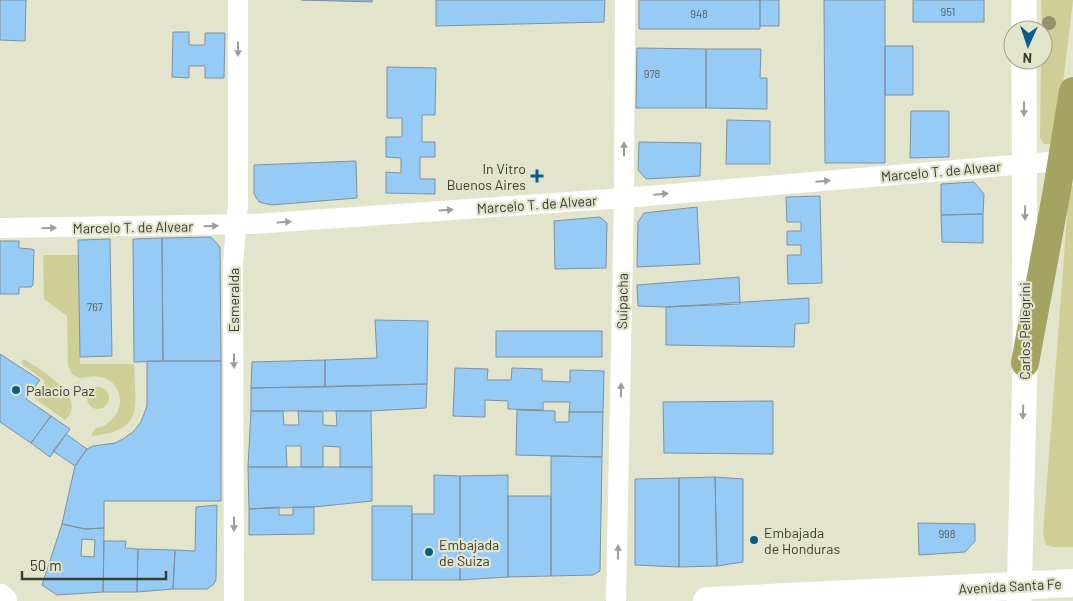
<svg xmlns="http://www.w3.org/2000/svg" width="1073" height="601" viewBox="0 0 1073 601" font-family="Barlow,sans-serif">
<style>
.green{fill:#cecf96}
.building{fill:#95cbf5;stroke:#7e91a1;fill-rule:evenodd}
.lines{fill:none;stroke-linecap:round;stroke-linejoin:round}
.minor{stroke:#fff;stroke-width:20}
.tertiary{stroke:#fff;stroke-width:25}
.secondary{stroke:#fff;stroke-width:28}
.trunk{stroke:#a3a462;stroke-width:28}
.tree{fill:#939367}
.oneway{fill:#9d9e98}
.poi-dot{fill:#065e8f;stroke:#e3e4cc;stroke-width:2}
.labels{text-anchor:middle;dominant-baseline:central;stroke-width:4.5;stroke-linejoin:round;paint-order:stroke}
.number-label{font-size:11px;fill:#526063}
.poi-label{font-size:14px;fill:#3b3c32;stroke:#e3e4cc;text-anchor:start}
.street-label{font-size:14px;fill:#3b3c32;stroke:#e3e4cc}
</style>
<rect width="100%" height="100%" fill="#e3e4cc"/>
<!-- green -->
<path class="green" d="M1041 0H1073L1056 141 1050 144H1044L1040 138 1041 60H1043Z
M1073 185V547H1053L1046 545 1043 534 1069 190Z
M43 255H78L80 364H134C135 409 145 430 91 436L95 429C100 427 105 426 109 422 124 411 124 388 107 379 97 374 88 377 79 378L72 374 68 366 67 316 44 299Z
M24 359C39 369 90 397 65 420L34 398 45 381 21 363Z
M87 398a11 11 0 1 1 22 0a11 11 0 1 1-22 0Z"/>
<!-- building -->
<path class="building" d="M0 0H26L25 41 0 40Z
M301 0H372V2Z
M436 0H605L604 22 436 26Z
M639 0H760V29H639Z
M760 0H779V26H760Z
M824 0H885V163H825Z
M913 0H984V22H913Z
M173 32H189V45H205V33H225L224 78H205V66H189V78L172 77Z
M885 46H913V95H885Z
M637 48 706 49V108H636Z
M706 49H761L760 78H767V109L706 108Z
M387 67 436 68 435 115H422V142H435V157H420V179H435V194L386 193V172L401 173V158L386 157V137H402V118H387Z
M911 111H949V157L910 158Z
M727 120 770 121V164H726Z
M639 142 701 143 700 176 646 179 638 170Z
M356 161 357 198 271 205 259 202 254 194V165Z
M974 182 984 194 983 214 941 215V184Z
M820 196 822 283 788 284 787 255H801V245H787V231H801V222H787L786 197Z
M697 207 700 264 637 267 638 222 644 213Z
M983 214V243L942 242 941 215Z
M600 217 607 223 606 268 555 269 554 221Z
M211 237 220 247 221 361H163L162 238Z
M162 238 163 361 134 362 133 239Z
M110 239 112 356 80 357 78 240Z
M0 241H19V248L31 249 34 250 33 285 31 287H19V294H0Z
M739 277 740 304 666 307 638 306 637 285Z
M809 298V323L795 324 794 347 666 345V307Z
M375 320 428 321 427 384 325 387V360L377 358Z
M496 331H602V357H496Z
M0 354 40 380 26 399 51 416 31 443 0 422Z
M325 360V387L251 388 252 362Z
M147 361H221V501H104V528L85 529 62 524 75 466 87 449 93 446 115 443 123 439 133 432 141 422 147 406Z
M455 368 488 369 487 380H511L512 368 542 369V381L570 382V370L604 371 603 412H569L570 402H543V410L508 409V401L485 400V417L453 416Z
M427 384 426 408 371 411H251V388Z
M773 401V454L664 453 663 402Z
M517 410 555 411V422H569V412H603L602 457 516 455Z
M251 411H283L284 425H299L298 411 323 412V425L337 426 336 411H371L372 467H340V447L323 446V467H301V446H286L287 467H248Z
M51 416 70 429 50 457 31 443Z
M66 434 87 449 75 466 53 451Z
M551 456 602 457 600 571 593 575 551 576Z
M248 467H372V501L314 507 249 509Z
M434 475 460 476V580H412V514H434Z
M508 475V577L460 580V476Z
M715 477 743 479V562L717 566Z
M715 477 717 566 679 567V478Z
M679 478V567L635 565V479Z
M508 496H551V576L508 577Z
M217 505 216 580 213 585 207 589H173L175 550 195 551 196 507Z
M372 506H412V580H372Z
M279 507V515H293V507H314V534L249 535V509Z
M918 523 975 524V541L965 552 919 555Z
M62 524 85 529 104 528 103 592 57 595 42 585ZM82 539 95 540 94 557 81 556Z
M104 541H126L125 548 138 549 137 592H103Z
M138 549 175 550 173 589 137 592Z"/>
<g class="lines">
<!-- minor -->
<path class="minor" d="M0 228 254 224 624 198 1073 160
M234 601 233 264 238 203V0
M616 601 624 198 625 0"/>
<!-- tertiary -->
<path class="tertiary" d="M1024 30V0
M1019 601 1025 363 1024 60"/>
<!-- secondary -->
<path class="secondary" d="M0 598 3 601
M707 601 1073 583"/>
<!-- trunk -->
<path class="trunk" d="M1025 363 1057 190 1073 91"/>
</g>
<!-- trees -->
<circle class="tree" cx="1049" cy="23" r="7"/>
<!-- one-way arrows -->
<defs><path id="oneway-solid" d="M-6-.8H1V-3.2L6.5 0L1 3.2V.8H-6Z" transform="scale(1.25)"/></defs>
<g class="oneway">
<use href="#oneway-solid" transform="translate(238 49) rotate(90)"/>
<use href="#oneway-solid" transform="translate(1024 109) rotate(90)"/>
<use href="#oneway-solid" transform="translate(624 149) rotate(-90)"/>
<use href="#oneway-solid" transform="translate(823 181) rotate(-5)"/>
<use href="#oneway-solid" transform="translate(661 194) rotate(-5)"/>
<use href="#oneway-solid" transform="translate(446 210) rotate(-4)"/>
<use href="#oneway-solid" transform="translate(1025 213) rotate(91)"/>
<use href="#oneway-solid" transform="translate(284 222) rotate(-4)"/>
<use href="#oneway-solid" transform="translate(211 226) rotate(-2)"/>
<use href="#oneway-solid" transform="translate(49 228) rotate(-1)"/>
<use href="#oneway-solid" transform="translate(234 361) rotate(90)"/>
<use href="#oneway-solid" transform="translate(621 390) rotate(-89)"/>
<use href="#oneway-solid" transform="translate(1023 412) rotate(92)"/>
<use href="#oneway-solid" transform="translate(234 524) rotate(90)"/>
<use href="#oneway-solid" transform="translate(618 552) rotate(-89)"/>
</g>
<!-- markers -->
<g class="poi-dot">
<path d="M534.5 168.5h5v5h5v5h-5v5h-5v-5h-5v-5h5z"/>
<circle cx="16" cy="390" r="5"/>
<circle cx="754" cy="540" r="5"/>
<circle cx="429" cy="552" r="5"/>
</g>
<g class="labels">
<!-- number labels -->
<g class="number-label">
<text x="948" y="11">951</text>
<text x="699" y="13">948</text>
<text x="652" y="73">978</text>
<text x="95" y="306">767</text>
<text x="947" y="533">998</text>
</g>
<!-- poi labels -->
<g class="poi-label">
<text x="526" y="168" text-anchor="end">In Vitro<tspan x="526" dy="16">Buenos Aires</tspan></text>
<text x="26" y="390">Palacio Paz</text>
<text x="764" y="532">Embajada<tspan x="764" dy="16">de Honduras</tspan></text>
<text x="439" y="544">Embajada<tspan x="439" dy="16">de Suiza</tspan></text>
</g>
<!-- street labels -->
<g class="street-label">
<text transform="translate(941 171) rotate(-5)">Marcelo T. de Alvear</text>
<text transform="translate(537 204) rotate(-4)">Marcelo T. de Alvear</text>
<text transform="translate(133 227) rotate(-1)">Marcelo T. de Alvear</text>
<text transform="translate(233 300) rotate(-90)">Esmeralda</text>
<text transform="translate(622 301) rotate(-89)">Suipacha</text>
<text transform="translate(1024 331) rotate(-90)">Carlos Pellegrini</text>
<text transform="translate(1010 586) rotate(-3)">Avenida Santa Fe</text>
</g>
</g>
<!-- north arrow -->
<g transform="translate(1028 45) rotate(183)"><circle r="24" fill="#e3e4cc" stroke="#a0a18e"/>
<path d="M0-4L9 19L0 12L-9 19Z" fill="#065e8f"/>
<text y="-8" font-size="14" font-weight="bold" text-anchor="middle" fill="#3b3c32">N</text>
</g>
<!-- scale -->
<path d="M22 571v8h144v-8" fill="none" stroke="#3b3c32" stroke-width="2.5"/>
<text x="30" y="571" font-size="15" fill="#3b3c32" stroke="#e3e4cc" stroke-width="4" paint-order="stroke">50 m</text>
</svg>
